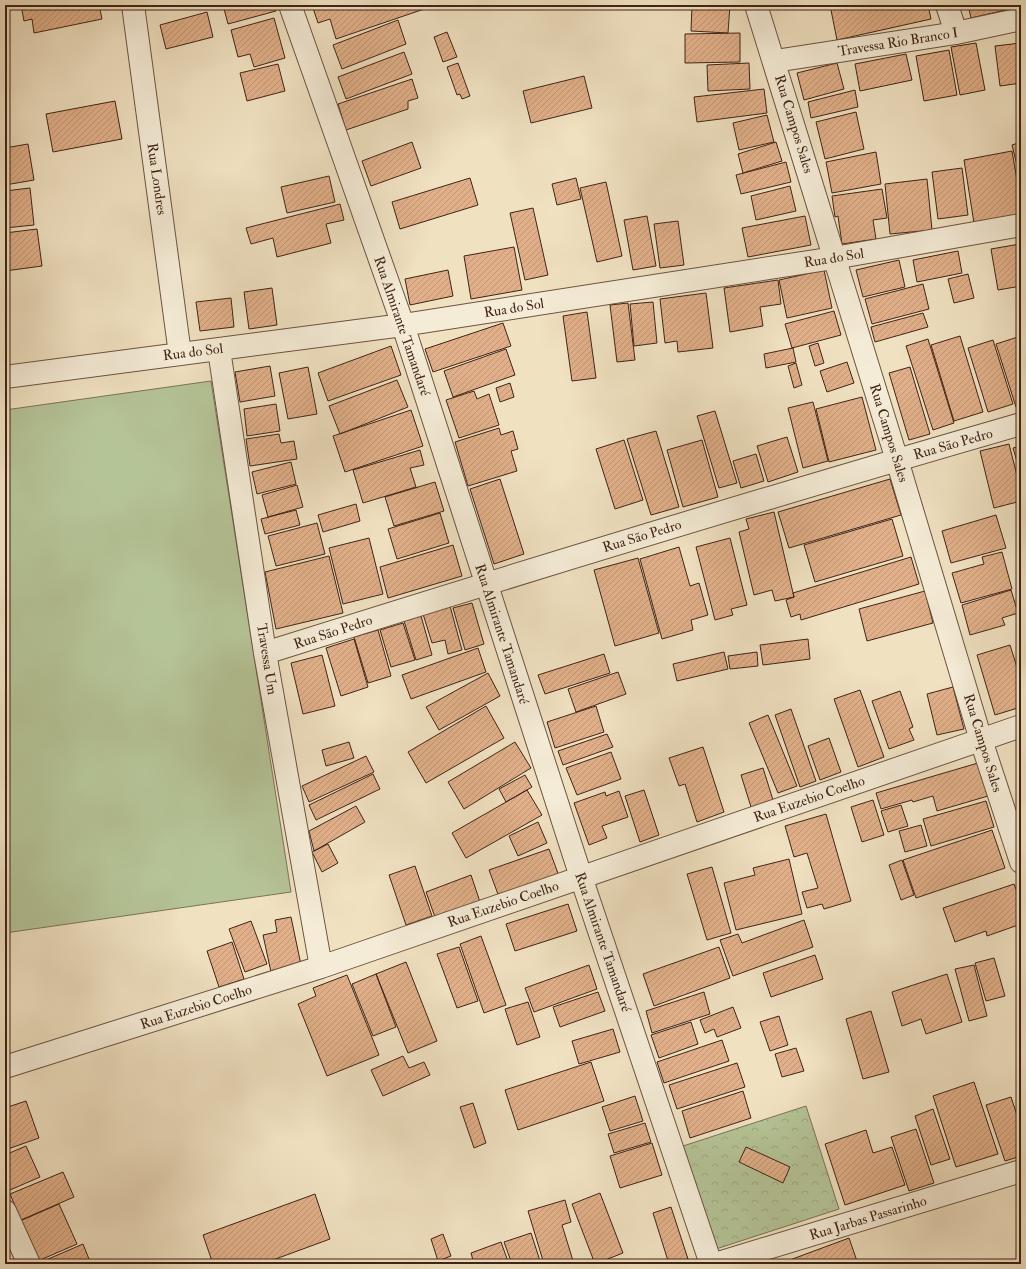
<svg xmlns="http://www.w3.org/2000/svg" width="1026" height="1269" viewBox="0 0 1026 1269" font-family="'IM FELL Double Pica',serif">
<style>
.forest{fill:url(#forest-crowns);stroke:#7a7456}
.pitch{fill:#b5c497;stroke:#7a7456}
.building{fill:url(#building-hatch);stroke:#402416}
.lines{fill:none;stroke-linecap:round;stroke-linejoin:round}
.minor-casing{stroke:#6c5341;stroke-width:24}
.minor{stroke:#f5ecd7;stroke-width:22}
.labels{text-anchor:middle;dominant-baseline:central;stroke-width:3;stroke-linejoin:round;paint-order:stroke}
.street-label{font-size:14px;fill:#402416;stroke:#f5ecd7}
</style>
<defs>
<pattern id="forest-crowns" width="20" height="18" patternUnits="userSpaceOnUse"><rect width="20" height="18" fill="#b5c497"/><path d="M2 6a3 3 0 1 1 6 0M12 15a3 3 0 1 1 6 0" fill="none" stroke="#9da881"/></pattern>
<pattern id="building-hatch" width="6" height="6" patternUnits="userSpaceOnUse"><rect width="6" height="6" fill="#e1b08a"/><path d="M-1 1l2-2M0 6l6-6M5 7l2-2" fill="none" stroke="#c29776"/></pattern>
</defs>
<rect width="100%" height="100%" fill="#f0e1c1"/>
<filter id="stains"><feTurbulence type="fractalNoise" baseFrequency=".005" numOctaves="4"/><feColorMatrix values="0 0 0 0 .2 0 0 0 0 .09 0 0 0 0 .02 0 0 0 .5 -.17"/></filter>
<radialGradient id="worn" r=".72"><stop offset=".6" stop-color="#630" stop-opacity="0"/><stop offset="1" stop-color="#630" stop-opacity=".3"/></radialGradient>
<!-- forest -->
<path class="forest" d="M806 1106 839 1209 716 1249 683 1146Z"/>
<!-- pitch -->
<path class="pitch" d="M211 381 291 892 5 933V410Z"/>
<!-- building -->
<path class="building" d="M21 5H99L102 19 34 33 32 19 24 21Z
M223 5H275L276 11 228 24Z
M312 5H436L336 39 330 19 318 23Z
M692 5H730L728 33 691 31Z
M830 5H928L931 19 837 40Z
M968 5H1009L1010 9 971 18Z
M207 12 213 37 166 49 160 25Z
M274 18 285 58 254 67 250 54 238 57 231 30Z
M398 20 406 44 342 69 333 45Z
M447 32 457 57 443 62 434 37Z
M740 33V62L685 63V34Z
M976 43 985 90 960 95 951 47Z
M1021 43V83L1000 86 995 46Z
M949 50 957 95 924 101 916 56Z
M404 52 412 74 346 99 338 77Z
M906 54 912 80 860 91 855 64Z
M458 63 470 96 462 99 460 94 457 95 447 67Z
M749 63 750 89 708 91 707 65Z
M837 63 844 89 804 100 797 73Z
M278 64 285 91 247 101 240 73Z
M584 76 592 108 531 123 523 91Z
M412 79 418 98 408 101V109L346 130 338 104Z
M764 89 767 113 697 122 694 97Z
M855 90 858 107 811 118 808 102Z
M115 101 122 139 53 152 46 114Z
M856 112 864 149 825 159 816 122Z
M767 115 774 142 739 150 733 123Z
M412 142 421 168 371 186 362 161Z
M776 142 782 161 743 173 738 154Z
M1021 142V182L1012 145Z
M28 144 34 180 5 185V148Z
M1012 151 1021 204V215L974 223 964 160Z
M876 152 881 184 832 193 826 162Z
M786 162 791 182 741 194 736 175Z
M962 168 968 215 938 219 932 172Z
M329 176 335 202 287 213 281 187Z
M470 178 478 205 400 229 392 202Z
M576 178 581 199 557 205 552 184Z
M927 179 932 230 890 234 885 184Z
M606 182 622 256 597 262 580 188Z
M790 186 796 211 756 220 751 196Z
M30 188 34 225 5 228V191Z
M882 189 887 218 873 220 876 239 842 244 838 216 835 217 832 196Z
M340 204 344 220 326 224 331 243 277 257 273 238 251 244 246 228Z
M533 208 548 275 525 280 510 213Z
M647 216 656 266 633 270 624 220Z
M805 216 811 245 748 257 742 228Z
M678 221 684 265 660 268 654 224Z
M37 229 42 266 5 271V233Z
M1020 244 1021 286 998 290 991 249Z
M514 247 522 290 471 299 464 256Z
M958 251 962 273 917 282 913 260Z
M899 260 905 287 863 297 856 270Z
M448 270 453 296 410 305 405 279Z
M824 270 832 308 787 318 779 280Z
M968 274 974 298 954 303 948 279Z
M778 280 781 304 760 307 763 326 730 332 724 288Z
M923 284 929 309 872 324 865 299Z
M272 288 277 325 249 329 244 292Z
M706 293 713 348 678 352 677 341 665 343 660 299Z
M231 298 234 327 200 331 196 302Z
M653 302 657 343 634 346 630 304Z
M628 303 635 360 617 362 610 305Z
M834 311 841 335 792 348 785 324Z
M587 312 596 378 572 381 563 316Z
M923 313 928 327 875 342 871 327Z
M503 323 511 346 433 372 425 349Z
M960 336 983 412 954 421 931 345Z
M1021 336V405L1016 407 996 344Z
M928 339 954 423 933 430 906 346Z
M993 340 1013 404 988 412 968 348Z
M818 343 824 363 815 366 809 346Z
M391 346 401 375 328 401 318 373Z
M793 348 796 362 766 368 764 354Z
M506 349 515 375 453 397 444 371Z
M847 362 854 383 827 392 820 371Z
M796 363 802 385 794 388 788 366Z
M270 366 275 396 240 402 235 372Z
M308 367 317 414 288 419 279 373Z
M910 367 930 434 909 440 889 373Z
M397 380 408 407 340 434 329 406Z
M510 383 514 397 500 402 496 388Z
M474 391 477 399 489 394 499 425 459 438 446 400Z
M862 397 876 450 829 462 816 409Z
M813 402 828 461 803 468 788 408Z
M276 404 280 431 247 436 244 409Z
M411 410 423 446 345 472 333 436Z
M715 411 737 483 719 488 697 416Z
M499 428 501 435 513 431 518 449 511 451 517 471 468 486 455 442Z
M656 431 679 507 651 515 627 439Z
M279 434 281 443 294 441 297 459 250 466 246 439Z
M787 437 798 472 768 482 757 446Z
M624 440 643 500 615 509 596 449Z
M702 440 718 497 683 507 667 450Z
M1009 444 1021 491V501L994 508 980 451Z
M1021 446V475L1013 448Z
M420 450 424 465 410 468 416 487 363 503 353 470Z
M756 454 764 481 741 488 733 461Z
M291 462 296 484 257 494 252 472Z
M500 479 524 554 494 564 470 489Z
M890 479 901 515 789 548 778 512Z
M435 482 444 511 394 526 385 497Z
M297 485 303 507 268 517 262 495Z
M356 504 360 521 323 532 318 515Z
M296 510 300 525 265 534 261 519Z
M774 512 794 597 775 601 772 590 754 595 739 532 749 529 746 519Z
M440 513 449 543 397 559 388 529Z
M996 515 1006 548 951 563 942 531Z
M892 519 903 556 815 582 804 545Z
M317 523 325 554 276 566 268 536Z
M369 538 383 594 343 604 329 548Z
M730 538 747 605 731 609 733 615 715 620 696 547Z
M453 545 462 576 388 598 380 567Z
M679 547 690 586 699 583 708 615 691 620 693 630 662 639 640 559Z
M1002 552 1012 589 961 603 952 573 984 564 982 557Z
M329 556 343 613 276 629 265 572Z
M911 557 919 584 801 620 800 614 791 617 786 600 794 597 793 593Z
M638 558 659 633 615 646 594 570Z
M1011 590 1018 613 1002 618 1005 625 970 635 962 605Z
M925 591 933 623 867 641 859 609Z
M472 603 484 644 465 650 453 608Z
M450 606 462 650 448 654 445 640 432 643 423 614Z
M421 616 432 655 416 660 404 621Z
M403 623 415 660 391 667 380 630Z
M378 630 391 676 368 683 354 637Z
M354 639 368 687 341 696 326 648Z
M808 639 810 659 763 665 760 645Z
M1010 645 1021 680V707L995 715 977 655Z
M478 648 486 672 411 699 402 675Z
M724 652 728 669 677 681 673 664Z
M757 652 758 666 730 669 728 656Z
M604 654 610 673 545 694 538 675Z
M322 655 335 706 303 714 291 663Z
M618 672 626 694 576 712 568 689Z
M488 673 500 696 439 730 426 707Z
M953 687 964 729 937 735 927 694Z
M860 690 884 757 858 767 834 699Z
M900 691 913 727 909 729 914 740 889 749 872 701Z
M486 706 504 738 426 783 408 752Z
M596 706 604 732 555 748 547 722Z
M791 709 816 781 800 787 775 715Z
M768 715 797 786 778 793 749 723Z
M607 734 613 747 563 765 558 751Z
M829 738 841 772 820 780 808 746Z
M349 742 354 758 326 766 322 750Z
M515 742 531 768 464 809 448 782Z
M703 747 724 812 697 822 685 784 679 786 669 758Z
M611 752 621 779 577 795 566 768Z
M366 756 374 772 309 802 302 786Z
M978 763 988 796 937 811 933 796 913 802 912 800 881 809 876 793Z
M763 768 773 800 751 807 741 775Z
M373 774 380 789 316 820 309 805Z
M525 775 532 787 506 802 499 789Z
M527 790 542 815 466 858 452 833Z
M644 790 659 835 640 842 625 796Z
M619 791 628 817 602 826 607 838 589 845 574 803 605 792 606 796Z
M873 800 884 835 862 842 851 807Z
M986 801 994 827 931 846 923 819Z
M901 805 908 826 888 832 881 811Z
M356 806 365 822 314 851 309 831Z
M826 814 851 901 824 909 822 904 807 908 802 892 818 888 807 853 794 857 785 826Z
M538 822 547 843 518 856 509 836Z
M921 825 927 846 905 852 899 831Z
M992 830 1005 868 916 898 903 860Z
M328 844 338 863 322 872 312 852Z
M549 849 559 876 499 897 489 870Z
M789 859 802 914 736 930 724 883 755 875 753 868Z
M902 860 914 895 901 900 889 865Z
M415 866 432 916 406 925 389 875Z
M712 867 731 933 707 940 687 874Z
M471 875 480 902 435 917 426 892Z
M1014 884 1021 903V924L987 936 986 931 955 942 943 908Z
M568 904 577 931 515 951 506 924Z
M291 917 301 965 271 972 263 935 277 932 275 920Z
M804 920 813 947 733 976 720 940 738 934 742 943Z
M251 921 267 964 245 972 229 929Z
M481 936 506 1005 484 1013 460 944Z
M232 942 244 979 219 987 207 951Z
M459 947 478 1001 457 1008 437 954Z
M719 947 730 978 654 1006 643 974Z
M815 955 823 979 771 997 763 973Z
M994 958 1005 996 986 1001 975 963Z
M406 962 437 1041 408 1053 376 974Z
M589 965 597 989 534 1012 525 988Z
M974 965 987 1016 969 1021 955 969Z
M376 974 396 1027 373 1036 352 984Z
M947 974 962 1022 926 1034 921 1019 902 1026 892 992Z
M347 975 379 1055 327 1076 298 1004 316 996 313 988Z
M598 992 605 1011 560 1027 553 1007Z
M704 992 710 1014 652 1033 646 1011Z
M528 1002 540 1037 517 1045 505 1009Z
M733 1007 741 1028 717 1037 714 1029 705 1033 700 1020Z
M871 1011 889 1072 863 1079 846 1019Z
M779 1016 788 1045 770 1051 760 1022Z
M691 1022 698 1044 659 1058 651 1035Z
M613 1029 620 1052 579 1064 572 1041Z
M722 1040 729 1061 664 1083 657 1062Z
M796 1048 804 1071 782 1077 775 1054Z
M403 1056 409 1068 424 1062 430 1075 383 1096 371 1070Z
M591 1062 604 1101 518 1130 505 1090Z
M737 1063 745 1087 677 1109 669 1085Z
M974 1082 998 1154 956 1167 933 1096Z
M743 1091 751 1118 690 1138 682 1111Z
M635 1096 643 1121 610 1131 602 1107Z
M1011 1097 1021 1127V1156L1005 1161 986 1105Z
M26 1101 39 1138 5 1150V1108Z
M473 1103 486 1143 474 1148 460 1107Z
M933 1109 950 1159 931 1165 915 1116Z
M645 1123 651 1142 614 1153 608 1134Z
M916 1129 934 1183 909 1191 891 1137Z
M866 1130 873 1153 892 1147 905 1185 845 1205 825 1144Z
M652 1143 662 1175 620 1188 610 1156Z
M26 1146 40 1177 10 1190 5 1180V1155Z
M746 1147 790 1167 783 1183 739 1162Z
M63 1172 74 1197 21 1220 10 1194Z
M600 1193 623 1253 595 1264 572 1204Z
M315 1194 330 1239 262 1264H213L203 1235Z
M565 1200 571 1222 562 1225 574 1264H544L528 1211Z
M59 1204 77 1244 38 1261 20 1221Z
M671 1207 688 1259 673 1264H669L653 1213Z
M531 1233 541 1264H512L504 1242Z
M443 1234 451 1256 438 1261 431 1239Z
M849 1238 858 1264H779Z
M501 1242 509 1264H474L471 1253Z
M83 1244 91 1264H39V1263Z"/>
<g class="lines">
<!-- minor casing -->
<g class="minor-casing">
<path id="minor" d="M133 5 180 354
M290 5 403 325 581 877 711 1264
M756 5 897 460 981 740 1021 862
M947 5 956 33
M775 61 956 33 1021 19
M219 350 265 653 321 967
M5 377 403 325 834 258 1021 225
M265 653C516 574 768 497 1021 424
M5 1067 321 967 1021 726
M5 1211 29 1264
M715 1264 1021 1171"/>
</g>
<!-- minor -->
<use href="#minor" class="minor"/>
</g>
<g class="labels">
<!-- street labels -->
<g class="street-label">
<text transform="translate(898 42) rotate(-9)">Travessa Rio Branco I</text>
<text transform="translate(794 124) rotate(73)">Rua Campos Sales</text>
<text transform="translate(157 179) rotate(82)">Rua Londres</text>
<text transform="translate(834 258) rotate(-9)">Rua do Sol</text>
<text transform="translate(514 308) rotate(-9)">Rua do Sol</text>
<text transform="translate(402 326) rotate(71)">Rua Almirante Tamandaré</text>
<text transform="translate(193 352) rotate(-7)">Rua do Sol</text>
<text transform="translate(889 433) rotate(73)">Rua Campos Sales</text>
<text transform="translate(953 444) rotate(-16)">Rua São Pedro</text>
<text transform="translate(642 536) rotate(-17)">Rua São Pedro</text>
<text transform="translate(333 632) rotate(-18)">Rua São Pedro</text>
<text transform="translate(502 634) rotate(72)">Rua Almirante Tamandaré</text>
<text transform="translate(267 659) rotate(81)">Travessa Um</text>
<text transform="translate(983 743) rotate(73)">Rua Campos Sales</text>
<text transform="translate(809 799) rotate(-19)">Rua Euzebio Coelho</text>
<text transform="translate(503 904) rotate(-19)">Rua Euzebio Coelho</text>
<text transform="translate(603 942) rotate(71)">Rua Almirante Tamandaré</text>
<text transform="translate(196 1007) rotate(-18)">Rua Euzebio Coelho</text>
<text transform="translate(868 1218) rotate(-17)">Rua Jarbas Passarinho</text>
</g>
</g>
<!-- margin -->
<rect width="1026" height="1269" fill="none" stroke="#f0e1c1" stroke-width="20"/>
<rect x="6" y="6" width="1014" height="1257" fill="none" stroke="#402416" stroke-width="2"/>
<rect x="10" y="10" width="1006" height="1249" fill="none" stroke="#402416"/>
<rect width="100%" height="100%" filter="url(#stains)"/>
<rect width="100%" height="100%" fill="url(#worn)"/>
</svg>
